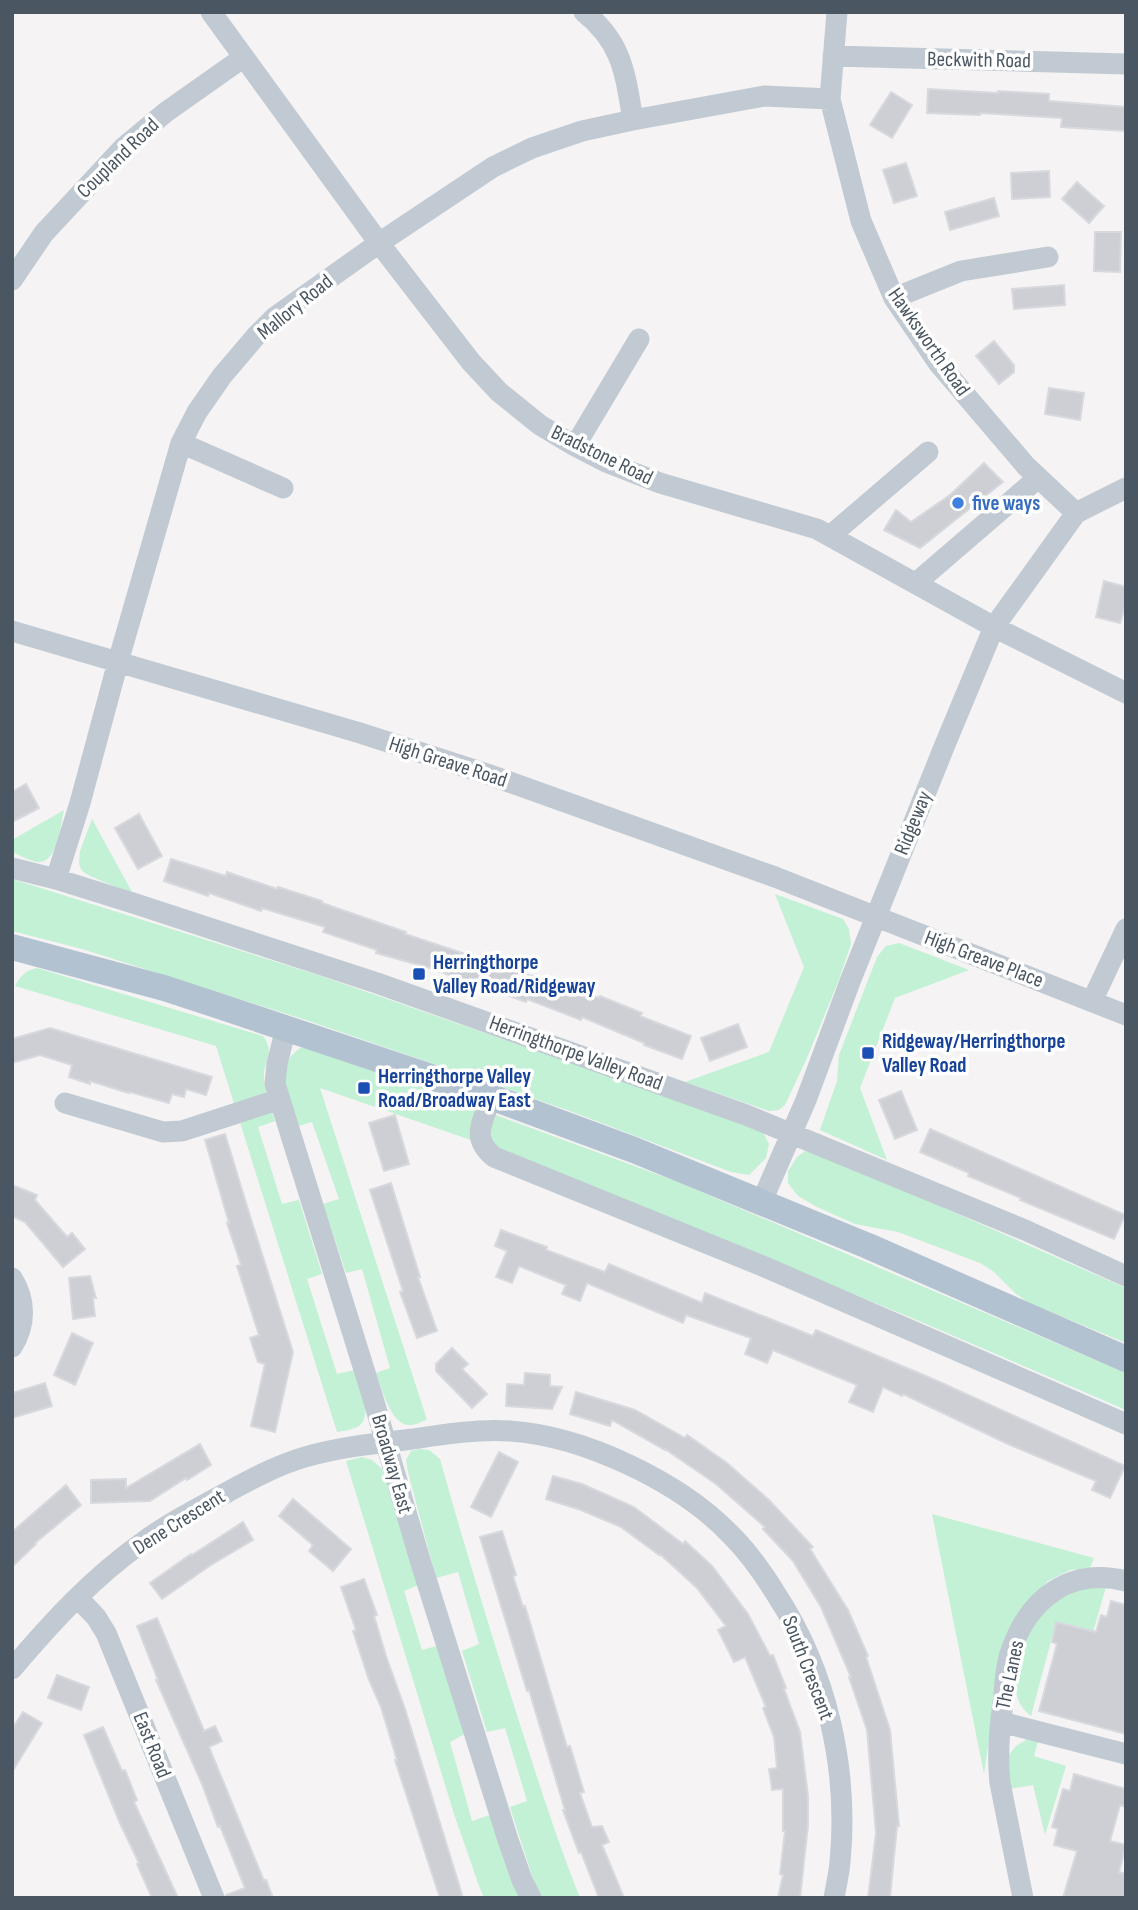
<svg xmlns="http://www.w3.org/2000/svg" width="1138" height="1910" viewBox="0 0 1138 1910" font-family="'Sofia Sans Condensed',sans-serif">
<style>
.green{fill:#c3f1d5}
.building{fill:#cdcfd5;stroke:#d7d9de;stroke-width:2}
.lines{fill:none;stroke-linecap:round;stroke-linejoin:round}
.minor{stroke:#c1cad2;stroke-width:21}
.major{stroke:#b3c2d1;stroke-width:26}
.shop-dot{fill:#3f7fe0;stroke:#fff;stroke-width:2.5}
.transit-dot{fill:#1a4fb4;stroke:#fff;stroke-width:2.5}
.labels{text-anchor:middle;dominant-baseline:central;stroke-width:7;stroke-linejoin:round;paint-order:stroke}
.street-label{font-size:21px;fill:#4a5661;stroke:#fff}
.shop-label{font-size:21px;font-weight:bold;fill:#366cbe;stroke:#fff;text-anchor:start}
.transit-label{font-size:21px;font-weight:bold;fill:#164399;stroke:#fff;text-anchor:start}
</style>
<rect width="100%" height="100%" fill="#f5f3f3"/>
<!-- green -->
<path class="green" d="M64 810C61 823 57 863 39 862 31 862 20 855 12 852V840Z
M92 819 133 894 90 876 82 871 79 864 80 851Z
M12 879 321 976 749 1125 763 1132 769 1144 766 1158 749 1175 731 1172 567 1110 309 1021 82 949 12 931Z
M775 894 843 919 849 929 851 944 838 982 807 1058 785 1105 779 1110 769 1111 685 1082 769 1052 804 967Z
M899 943 969 970 895 998 860 1088 887 1160 820 1130 837 1081 839 1055 877 957 886 946Z
M37 968 263 1036C276 1053 263 1061 264 1078 264 1092 271 1108 275 1121L258 1127 282 1204 299 1200 322 1274 307 1279 337 1374 355 1370C359 1386 376 1420 355 1428 349 1430 343 1431 337 1432L216 1046 15 986C20 976 26 970 37 968Z
M311 1047 678 1182 1126 1373V1410L912 1318 500 1150 320 1088 427 1420C422 1421 416 1425 411 1425 391 1427 382 1388 376 1373L390 1368 362 1269 346 1273 323 1204 339 1199 312 1122 295 1127 281 1084 284 1068 291 1056 300 1048Z
M805 1151 819 1153 1126 1288V1343L1029 1303 1015 1293 994 1272 980 1263 898 1232 855 1224 817 1207 798 1196 788 1183V1171L797 1157Z
M419 1449 429 1450 440 1459C464 1545 490 1630 517 1715 537 1777 556 1838 580 1898H540L536 1888 510 1807 527 1801 505 1728 487 1732 462 1651 479 1644 458 1572 436 1578 408 1472 406 1460 411 1451Z
M362 1457 372 1460 382 1469 421 1584 404 1591 422 1650 440 1645 467 1733 450 1742 472 1821 493 1814 522 1898H484L479 1886 454 1814 346 1461Z
M932 1514 1094 1558 1090 1568 1070 1570 1048 1581 1027 1603 998 1676 984 1774Z
M1106 1587 1093 1632 1056 1622 1031 1716C1025 1711 1021 1707 1018 1699 1008 1668 1035 1610 1064 1595 1077 1588 1091 1588 1106 1587Z
M1029 1738H1039L1034 1756 1066 1766 1045 1835 1033 1785 1010 1789 1008 1756 1016 1746Z"/>
<!-- building -->
<path class="building" d="M928 89 998 93V91L1049 94V101L1126 107V131L1061 127 1062 118 980 113V115L927 113Z
M891 92 912 105 892 138 870 125Z
M906 163 917 196 894 203 883 170Z
M1049 171 1050 197 1012 199 1011 173Z
M1077 182 1104 206 1089 223 1062 199Z
M994 198 999 216 950 230 945 212Z
M1095 232H1121L1120 272 1094 271Z
M1064 285 1065 305 1014 309 1012 289Z
M994 341 1014 365V372L999 384 976 356Z
M1049 388 1084 393 1080 420 1045 414Z
M984 463 1003 482 920 548 884 530 896 510 911 522 950 495Z
M1104 581 1126 587V603L1120 623 1096 617Z
M26 784 39 808 12 822V792Z
M139 814 162 856 138 869 115 828Z
M171 859 226 876 227 872 277 889 278 887 322 901V903L406 932 405 934 547 981 548 978 599 998 600 996 642 1013 640 1016 691 1036 682 1059 644 1045V1043L582 1017 581 1020 527 999 526 1002 430 968 376 953 377 950 323 932 325 927 262 908 261 911 209 893 208 896 164 881Z
M738 1024 747 1047 710 1061 701 1038Z
M50 1028 212 1077 206 1095 186 1089 184 1097 172 1094 169 1103 130 1092 129 1093 90 1081V1084L69 1077 72 1065 40 1055 12 1063V1039Z
M901 1091 917 1130 895 1139 879 1100Z
M395 1115 409 1164 384 1171 369 1123Z
M930 1129 1125 1215 1114 1239 1020 1200 1021 1198 968 1176 969 1173 920 1152Z
M225 1134 250 1216 293 1352 275 1432 251 1426 265 1364 258 1362 250 1338 259 1335 237 1266 241 1265 227 1223H229L205 1140Z
M391 1183 420 1277H418L437 1331 417 1338 400 1292 403 1291 370 1190Z
M12 1185 37 1195 35 1200 67 1237 72 1233 85 1249 63 1267 25 1222 12 1216Z
M501 1230 547 1247 546 1250 605 1272 609 1264 702 1303 705 1293 813 1336 816 1330 933 1379 1125 1466 1110 1498 1092 1490 1096 1481 1008 1444 903 1394 902 1396 883 1387 873 1412 849 1402 857 1385 773 1350 767 1363 745 1354 751 1338 686 1315 683 1323 587 1283 580 1301 562 1294 566 1285 519 1266 512 1283 496 1277 507 1251 495 1246Z
M90 1276 96 1298H93L95 1316 73 1319 69 1278Z
M72 1333 93 1343 75 1385 54 1375Z
M452 1348 468 1364 462 1369 487 1394 472 1408 436 1371V1364Z
M525 1373 550 1375V1386L562 1387 552 1409 506 1406 507 1384 524 1385Z
M45 1383 52 1406 12 1418V1393Z
M576 1392 635 1410 685 1438 687 1435 727 1463 769 1500 813 1547 810 1549 848 1610 868 1656 866 1657 890 1730 899 1826H897L890 1898H868L876 1833 867 1730 849 1677H851L821 1607 793 1561 763 1529 765 1527 716 1484 665 1449V1450L612 1420 610 1426 570 1414Z
M200 1444 211 1465 187 1480 186 1478 150 1501 91 1503V1480L126 1479V1488Z
M499 1452 518 1462 491 1517 471 1507Z
M553 1476 582 1484 634 1507 683 1544 685 1541 712 1566 748 1614 770 1656 773 1655 786 1688 784 1689 800 1732 808 1796V1825L800 1898H778L783 1875 780 1874 785 1831H783V1789L772 1790 769 1769 777 1768 774 1737 763 1708 766 1707 745 1657 734 1662 718 1630 726 1626 697 1588 660 1554 659 1555 621 1527 581 1510 546 1499Z
M66 1485 81 1505 35 1543 36 1544 12 1567V1532Z
M293 1499 351 1549 333 1571 309 1551 313 1545 279 1516Z
M243 1522 253 1540 211 1565 162 1599 150 1583 191 1554 192 1555Z
M502 1531 516 1575 513 1576 523 1607 525 1606 567 1747 570 1746 584 1792 580 1793 592 1827 602 1826 609 1842 602 1845 624 1898H599L581 1852 579 1853 563 1810H565L529 1690 527 1691 480 1537Z
M364 1579 377 1615 374 1616 386 1656 405 1709 463 1898H440L395 1760H397L381 1707 369 1680 353 1631 356 1630 341 1587Z
M1111 1601 1126 1605V1734L1039 1711 1057 1644 1052 1642 1056 1622 1096 1632 1101 1615 1107 1617Z
M157 1618 204 1731 215 1726 222 1741 209 1747 264 1881 266 1880 273 1898H227L226 1895 245 1888 220 1826 218 1827 202 1784 156 1680H158L137 1626Z
M57 1675 89 1687 81 1710 48 1698Z
M23 1712 42 1723 12 1772V1729Z
M103 1727 122 1771 125 1770 137 1800 134 1802 178 1898H152L137 1864 139 1863 119 1821 84 1735Z
M1074 1774 1126 1789V1807L1120 1805 1110 1841 1126 1845 1119 1872 1126 1874V1898H1063L1077 1851 1054 1845 1058 1829 1052 1827 1063 1789 1070 1791Z"/>
<g class="lines">
<!-- minor -->
<path class="minor" d="M211 12 379 243 471 362 499 392 540 425 575 446 606 462 660 483 817 529 994 627 1126 693
M584 12C623 43 625 74 633 120
M837 12 830 99 861 221 894 298 939 364 1026 466 1076 513
M833 56 1126 64
M12 280 44 233 124 147 166 112 244 57
M894 298 961 271 1048 257
M181 443 283 488
M575 446 639 339
M830 536 928 452
M916 583 1038 478
M12 631 360 733 487 774 775 877 1126 1015
M12 868 56 879 136 904 377 983 746 1115 1025 1230 1126 1276
M56 879 80 803 118 662 181 443 197 412 222 376 256 336 275 317 379 243 493 167 532 148 582 131 633 120 764 96 830 99
M1092 1001 1126 929
M286 1028 277 1064 275 1084 372 1395 420 1560 508 1840 522 1880 531 1898
M491 1097C483 1123 470 1137 494 1157L765 1267 1126 1424
M65 1103 163 1132 182 1131 280 1099
M762 1201 806 1100 851 979 944 747 994 627 1076 513 1126 488
M12 1278C26 1300 26 1325 12 1347
M78 1598 96 1617 106 1633 214 1898
M12 1669C51 1623 93 1577 143 1542 164 1526 188 1514 211 1501 241 1485 271 1467 305 1457 340 1447 377 1443 413 1439 445 1434 478 1429 510 1431 584 1436 681 1482 732 1536 749 1553 763 1573 776 1594 827 1672 849 1769 840 1862 839 1874 836 1886 834 1898
M1001 1722 1126 1754
M1023 1898 1000 1783C997 1756 999 1731 1003 1703 1005 1686 1005 1667 1011 1651 1029 1598 1070 1567 1126 1581"/>
<!-- major -->
<path class="major" d="M12 947 164 988 216 1005 491 1097 634 1150 868 1246 1126 1359"/>
</g>
<!-- markers -->
<circle class="shop-dot" cx="958" cy="503" r="7"/>
<g class="transit-dot">
<rect x="412" y="967" width="14" height="14" rx="3.5"/>
<rect x="861" y="1046" width="14" height="14" rx="3.5"/>
<rect x="357" y="1081" width="14" height="14" rx="3.5"/>
</g>
<g class="labels">
<!-- street labels -->
<g class="street-label">
<text transform="translate(979 60) rotate(1)">Beckwith Road</text>
<text transform="translate(118 158) rotate(-44)">Coupland Road</text>
<text transform="translate(295 307) rotate(-39)">Mallory Road</text>
<text transform="translate(929 342) rotate(55)">Hawksworth Road</text>
<text transform="translate(602 455) rotate(26)">Bradstone Road</text>
<text transform="translate(448 762) rotate(18)">High Greave Road</text>
<text transform="translate(913 823) rotate(-68)">Ridgeway</text>
<text transform="translate(984 959) rotate(21)">High Greave Place</text>
<text transform="translate(576 1053) rotate(20)">Herringthorpe Valley Road</text>
<text transform="translate(392 1464) rotate(74)">Broadway East</text>
<text transform="translate(179 1522) rotate(-32)">Dene Crescent</text>
<text transform="translate(808 1668) rotate(69)">South Crescent</text>
<text transform="translate(1010 1675) rotate(-78)">The Lanes</text>
<text transform="translate(152 1745) rotate(68)">East Road</text>
</g>
<!-- shop labels -->
<g class="shop-label">
<text x="972" y="503">five ways</text>
</g>
<!-- transit labels -->
<g class="transit-label">
<text x="433" y="962">Herringthorpe<tspan x="433" dy="24">Valley Road/Ridgeway</tspan></text>
<text x="882" y="1041">Ridgeway/Herringthorpe<tspan x="882" dy="24">Valley Road</tspan></text>
<text x="378" y="1076">Herringthorpe Valley<tspan x="378" dy="24">Road/Broadway East</tspan></text>
</g>
</g>
<!-- border -->
<rect width="1138" height="1910" fill="none" stroke="#4a5661" stroke-width="28"/>
</svg>
